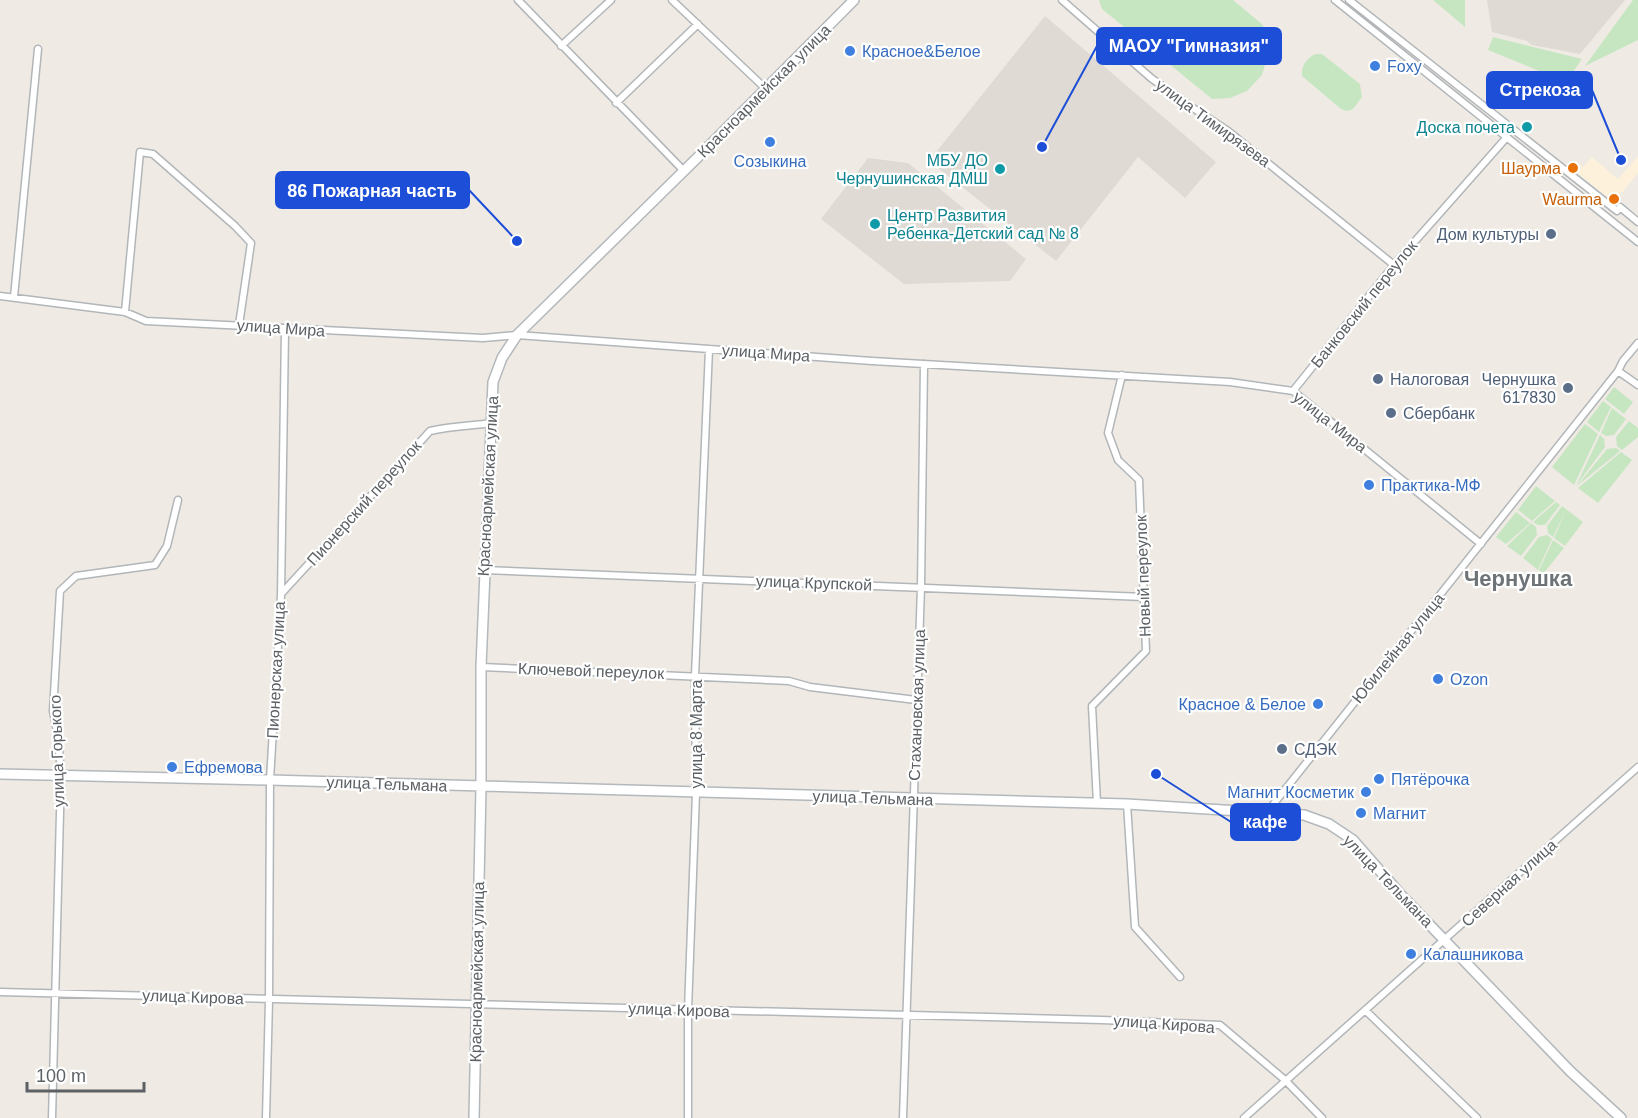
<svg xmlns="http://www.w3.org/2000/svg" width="1638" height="1118" viewBox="0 0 1638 1118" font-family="Arial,sans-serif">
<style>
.commercial{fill:#fdf1db}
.education{fill:#dfdad3}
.green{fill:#c6e6c1}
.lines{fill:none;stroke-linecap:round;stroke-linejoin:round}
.street-casing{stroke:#b2b6b9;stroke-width:9}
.secondary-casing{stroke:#b3b8bc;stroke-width:12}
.street{stroke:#fff;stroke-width:6}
.secondary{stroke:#fff;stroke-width:9}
.shop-dot{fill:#3f7fe0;stroke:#fff;stroke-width:2}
.culture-dot{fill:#0f9aa8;stroke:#fff;stroke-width:2}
.food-dot{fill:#e8710a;stroke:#fff;stroke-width:2}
.service-dot{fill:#5c6f8a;stroke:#fff;stroke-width:2}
.labels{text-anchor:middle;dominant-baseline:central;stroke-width:4.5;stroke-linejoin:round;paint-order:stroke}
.shop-label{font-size:16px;fill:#366cbe;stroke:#fff;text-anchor:start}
.street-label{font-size:16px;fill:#5c6165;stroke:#fff}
.culture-label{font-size:16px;fill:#0d838f;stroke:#fff;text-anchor:end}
.food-label{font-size:16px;fill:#c56008;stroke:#fff;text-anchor:end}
.service-label{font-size:16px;fill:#4e5e75;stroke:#fff;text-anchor:start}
.district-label{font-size:22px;font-weight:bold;fill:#6d7377;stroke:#fff}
.leader{fill:none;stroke:#1d4ed8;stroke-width:2}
.callout-dot{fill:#1d4ed8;stroke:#fff;stroke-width:2}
.callout{fill:#1d4ed8;stroke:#1d4ed8;stroke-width:2}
.callout-label{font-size:18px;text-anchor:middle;font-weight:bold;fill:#fff}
</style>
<rect width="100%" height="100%" fill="#efebe4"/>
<!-- commercial -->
<path class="commercial" d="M1638 156V173L1614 202 1570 167 1576 162 1583 167 1592 157 1618 179Z"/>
<!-- education -->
<path class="education" d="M1487 0H1625L1580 54 1532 45 1527 41 1492 32Z
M1045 16 1216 162 1185 198 1138 157 1056 261 929 161Z
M868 158 908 163 1026 259 1010 281 904 284 821 219Z"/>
<!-- green -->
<path class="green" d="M1099 0H1233L1263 25 1269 51 1262 75 1247 91 1230 98 1212 99 1102 9Z
M1433 0H1465V27Z
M1633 0H1638V40L1585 66Z
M1493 37 1582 59 1566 82 1488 50Z
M1315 54H1322L1360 84 1362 97 1353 109 1347 111 1341 109 1302 76C1301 66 1306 59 1315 54Z
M1614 387 1633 402 1624 414 1605 399Z
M1603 401 1611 407 1599 432 1587 422Z
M1612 408 1626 419 1614 435 1606 436 1601 433Z
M1629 421 1638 428V437L1622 450 1617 446 1616 437Z
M1585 424 1598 434 1574 485 1552 467Z
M1600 435 1604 439 1605 447 1576 486Z
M1616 448 1620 451 1577 486 1607 449Z
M1621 452 1632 460 1598 503 1578 488Z
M1536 486 1555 501 1532 521 1518 510Z
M1556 502 1560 505 1545 525H1538L1533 522Z
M1562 506 1583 522 1565 546 1554 538 1566 510 1553 537 1548 533 1547 526Z
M1516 512 1530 523 1506 544 1496 537Z
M1531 523 1536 527 1537 535 1521 556 1507 546Z
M1547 535 1552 539 1538 570 1523 558 1539 537Z
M1553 540 1564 548 1543 574 1539 570Z"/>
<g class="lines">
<!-- street casing -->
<g class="street-casing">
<path id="street" d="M518 0 684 171
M672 0 766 89
M1062 0 1151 78 1193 108 1228 131 1394 265
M1335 0 1638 242
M1349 0 1617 211 1620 207 1638 222
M561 46 611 0
M616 103 698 24
M0 296 125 312 146 321 483 338 517 335 872 361 1230 382 1293 391 1481 544
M14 297 38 49
M125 312 140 152 153 154 235 226 251 243 239 325
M1618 371 1638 385
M1293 391 1394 265 1507 137
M484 570 1144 597
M281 594 430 431C451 426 471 426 492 423
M481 667 789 681 810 687 916 700
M1097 803 1092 706 1146 651 1139 480 1118 460 1108 433 1122 375
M1127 804 1135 927 1180 977
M1268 811 1618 371 1623 361 1638 343
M0 992 1102 1020 1220 1025 1285 1080 1322 1118
M1365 1010 1477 1118
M52 1118 61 775 58 737 53 711 60 591 76 576 155 565 167 546 178 500
M266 1118 269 1000 270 780 281 595 285 330
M688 1118V1010L696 793 695 676 709 349
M903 1118 921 587 924 364
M1244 1118 1638 767"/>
</g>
<!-- secondary casing -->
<g class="secondary-casing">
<path id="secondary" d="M0 774 270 780 1127 804 1304 815 1329 824 1353 840 1402 896 1570 1071 1621 1118
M474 1118 481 787V667L493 382 502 358 517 335 696 159 854 0"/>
</g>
<!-- street -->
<use href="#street" class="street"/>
<!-- secondary -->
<use href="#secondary" class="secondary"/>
</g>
<!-- markers -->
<g class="shop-dot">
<circle cx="850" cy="51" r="6"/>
<circle cx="1375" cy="66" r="6"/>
<circle cx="770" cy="142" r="6"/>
<circle cx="1369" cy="485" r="6"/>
<circle cx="1438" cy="679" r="6"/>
<circle cx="1318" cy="704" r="6"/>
<circle cx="172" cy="767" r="6"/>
<circle cx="1379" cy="779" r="6"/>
<circle cx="1366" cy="792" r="6"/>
<circle cx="1361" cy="813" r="6"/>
<circle cx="1411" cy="954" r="6"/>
</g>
<g class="culture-dot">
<circle cx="1527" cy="127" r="6"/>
<circle cx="1000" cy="169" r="6"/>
<circle cx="875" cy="224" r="6"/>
</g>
<g class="food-dot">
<circle cx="1573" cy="168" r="6"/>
<circle cx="1614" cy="199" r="6"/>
</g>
<g class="service-dot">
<circle cx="1551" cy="234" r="6"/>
<circle cx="1378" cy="379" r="6"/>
<circle cx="1568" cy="388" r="6"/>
<circle cx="1391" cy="413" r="6"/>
<circle cx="1282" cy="749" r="6"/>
</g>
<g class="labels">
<!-- shop labels -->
<g class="shop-label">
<text x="862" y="51">Красное&amp;Белое</text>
<text x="1387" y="66">Foxy</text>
<text x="770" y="161" text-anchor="middle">Созыкина</text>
<text x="1381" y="485">Практика-МФ</text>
<text x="1450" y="679">Ozon</text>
<text x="1306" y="704" text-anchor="end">Красное &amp; Белое</text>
<text x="184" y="767">Ефремова</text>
<text x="1391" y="779">Пятёрочка</text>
<text x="1354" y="792" text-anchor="end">Магнит Косметик</text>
<text x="1373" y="813">Магнит</text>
<text x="1423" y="954">Калашникова</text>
</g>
<!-- street labels -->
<g class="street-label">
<text transform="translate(764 91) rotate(-45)">Красноармейская улица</text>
<text transform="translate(1213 123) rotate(36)">улица Тимирязева</text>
<text transform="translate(1364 304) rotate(-51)">Банковский переулок</text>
<text transform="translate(281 328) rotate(4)">улица Мира</text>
<text transform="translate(766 353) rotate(4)">улица Мира</text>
<text transform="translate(1330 422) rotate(38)">улица Мира</text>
<text transform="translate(488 486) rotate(-87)">Красноармейская улица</text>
<text transform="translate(364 503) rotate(-48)">Пионерский переулок</text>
<text transform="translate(1143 576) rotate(-92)">Новый переулок</text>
<text transform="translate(814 583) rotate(2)">улица Крупской</text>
<text transform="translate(1398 648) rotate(-51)">Юбилейная улица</text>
<text transform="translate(276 670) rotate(-87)">Пионерская улица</text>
<text transform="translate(591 671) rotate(2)">Ключевой переулок</text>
<text transform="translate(917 705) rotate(-88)">Стахановская улица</text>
<text transform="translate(696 734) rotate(-90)">улица 8 Марта</text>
<text transform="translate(57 751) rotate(-92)">улица Горького</text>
<text transform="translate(387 784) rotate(2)">улица Тельмана</text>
<text transform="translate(873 798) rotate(2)">улица Тельмана</text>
<text transform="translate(1388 881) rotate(46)">улица Тельмана</text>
<text transform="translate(1509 883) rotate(-42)">Северная улица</text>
<text transform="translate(477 972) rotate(-89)">Красноармейская улица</text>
<text transform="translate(193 997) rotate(2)">улица Кирова</text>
<text transform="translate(679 1010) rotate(2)">улица Кирова</text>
<text transform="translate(1164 1024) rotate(4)">улица Кирова</text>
</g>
<!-- culture labels -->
<g class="culture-label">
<text x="1515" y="127">Доска почета</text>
<text x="988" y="160">МБУ ДО<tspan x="988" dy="18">Чернушинская ДМШ</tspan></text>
<text x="887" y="215" text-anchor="start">Центр Развития<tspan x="887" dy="18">Ребенка-Детский сад № 8</tspan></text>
</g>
<!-- food labels -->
<g class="food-label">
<text x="1561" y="168">Шаурма</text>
<text x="1602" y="199">Waurma</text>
</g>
<!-- service labels -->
<g class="service-label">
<text x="1539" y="234" text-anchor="end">Дом культуры</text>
<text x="1390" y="379">Налоговая</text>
<text x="1556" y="379" text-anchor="end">Чернушка<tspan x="1556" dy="18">617830</tspan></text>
<text x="1403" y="413">Сбербанк</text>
<text x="1294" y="749">СДЭК</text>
</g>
<!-- district labels -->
<g class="district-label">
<text x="1518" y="578">Чернушка</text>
</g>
</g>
<!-- callouts -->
<path class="leader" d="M1042 147L1097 46M1621 160L1592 90M517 241L469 190M1156 774L1231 822"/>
<g class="callout-dot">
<circle cx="1042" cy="147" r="6"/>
<circle cx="1621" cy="160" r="6"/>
<circle cx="517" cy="241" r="6"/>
<circle cx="1156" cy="774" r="6"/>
</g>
<g class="callout">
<rect x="1097" y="28" width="184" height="36" rx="6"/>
<rect x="1487" y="72" width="105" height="36" rx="6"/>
<rect x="276" y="172" width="193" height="36" rx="6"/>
<rect x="1231" y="804" width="69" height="36" rx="6"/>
</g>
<g class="callout-label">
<text x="1189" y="52">МАОУ "Гимназия"</text>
<text x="1540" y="96">Стрекоза</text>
<text x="372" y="197">86 Пожарная часть</text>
<text x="1265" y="828">кафе</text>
</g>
<!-- scale -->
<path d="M27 1082v9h117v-9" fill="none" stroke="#5c6165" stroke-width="3"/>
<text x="36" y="1082" font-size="18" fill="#5c6165" stroke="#ffffff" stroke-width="4.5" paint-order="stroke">100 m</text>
</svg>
